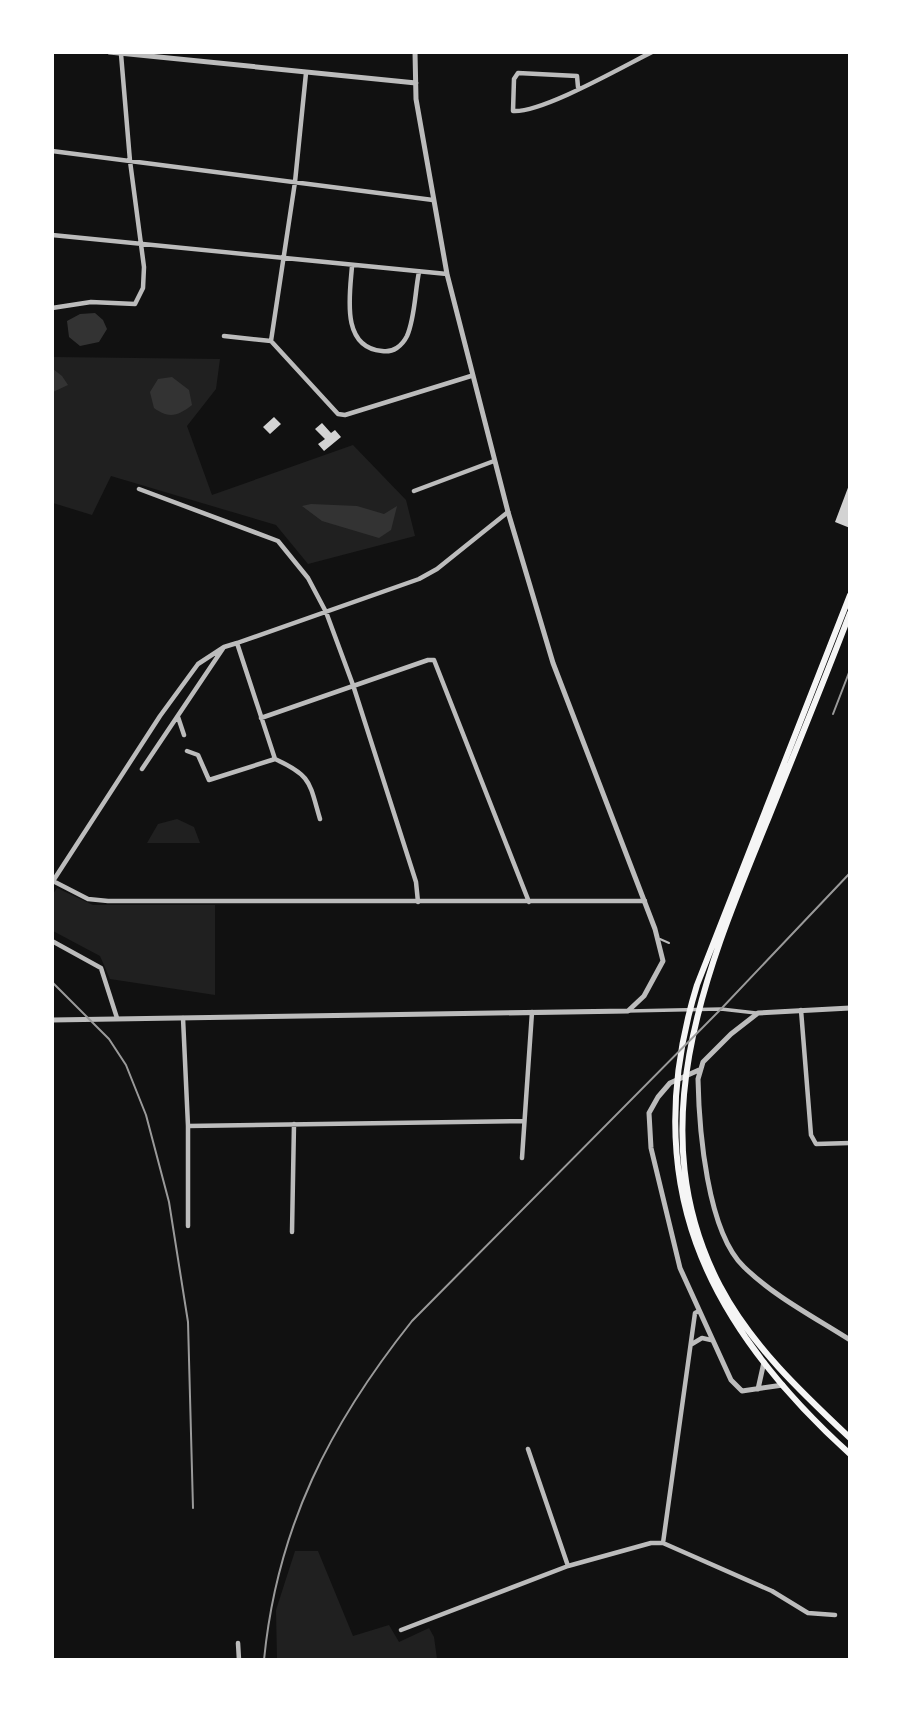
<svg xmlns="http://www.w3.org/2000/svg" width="902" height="1712" viewBox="0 0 902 1712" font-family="'PT Sans Narrow',sans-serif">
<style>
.green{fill:#202020}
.water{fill:#333}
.building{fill:#d3d3d3}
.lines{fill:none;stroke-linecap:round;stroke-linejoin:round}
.service{stroke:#bcbcbc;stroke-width:2}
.pedestrian{stroke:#bcbcbc;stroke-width:3.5}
.minor{stroke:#bcbcbc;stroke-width:4.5}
.tertiary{stroke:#bcbcbc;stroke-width:5}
.primary{stroke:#f5f5f5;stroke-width:6}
.rail{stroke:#9a9a9a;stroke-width:2}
</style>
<rect width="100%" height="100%" fill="#111"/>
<!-- green -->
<path class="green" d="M53 357 220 359 216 389 187 426 212 495 353 445 406 500 415 536 308 564 276 525 111 476 92 515 53 503Z
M177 819 194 827 200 843H147L158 824Z
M57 888 93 905H215V995L110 979 100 956 53 931V894Z
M295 1551H318L353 1636 389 1625 399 1642 429 1628 434 1637 437 1659H277L276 1610Z"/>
<!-- water -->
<path class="water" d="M95 313 103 320 107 329 99 342 80 346 69 337 67 321 80 314Z
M53 369 62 376 68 385 53 392Z
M172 377 189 390 192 405C178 416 169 419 154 408L150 392 158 379Z
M311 504 357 506 384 514 397 506 391 530 379 538 322 521 302 506Z"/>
<!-- building -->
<path class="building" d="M274 417 281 424 270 434 263 427Z
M322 423 331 433 335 430 341 437 324 451 318 444 325 439 315 429Z
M849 485H850V528L835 522Z"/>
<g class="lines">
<!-- service -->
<path class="service" d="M660 939 669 943"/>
<!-- pedestrian -->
<path class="pedestrian" d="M628 1011 721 1009 756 1013"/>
<!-- minor -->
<path class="minor" d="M578 87 577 76 518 73 514 79 513 111C542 113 622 67 652 52
M52 151 433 200
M52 235 447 274
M352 266C350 294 340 347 382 351 393 353 402 346 407 336 415 318 415 291 419 272
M52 308 91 302 135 304 143 288 144 267 130 161 121 54
M224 336 271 341 338 414 345 415 471 376
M271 341 295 182 306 73
M139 489 278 541 308 578 326 612 353 685 416 882 418 902
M414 491 494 461
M224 647 198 664 160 716 53 881 88 899 108 901H645
M178 717 184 735
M261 718 428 660H434L529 902
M187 751 198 755 209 780 275 759 237 643 419 579 437 569 508 512
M275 759C312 776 309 782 320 819
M142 769 224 647 237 643
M52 941 101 968 117 1018
M801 1010 811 1135 816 1144 850 1143
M183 1018 188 1126 524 1121
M188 1126V1226
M522 1158 532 1012
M292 1232 294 1124
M692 1344 702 1338 711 1340
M528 1449 568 1566
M663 1543 695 1313 699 1311
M401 1630 568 1566 651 1543H663L772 1591 808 1613 835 1615
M238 1643 239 1660"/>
<!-- tertiary -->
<path class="tertiary" d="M109 52 416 83
M850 1008 758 1013 731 1034 703 1062 698 1079C699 1129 707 1232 744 1267 775 1297 814 1317 850 1340
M52 1020 628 1011 644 996 663 961 655 929 553 663 508 512 447 274 416 99 415 52
M699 1070 670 1083 658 1097 649 1113 651 1148 680 1268 731 1380 742 1391 783 1385
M758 1389 764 1362"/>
<!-- primary -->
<path class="primary" d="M850 595 697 985C637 1181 704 1322 850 1454
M850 613C823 684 794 754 766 824 705 973 639 1130 720 1286 751 1345 801 1392 850 1438"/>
<!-- rail -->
<path class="rail" d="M833 714 850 670
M52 982 109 1039 126 1065 146 1115 169 1202 188 1322 193 1508
M264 1660C277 1527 330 1424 412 1321L721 1009 850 873"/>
</g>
<!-- border -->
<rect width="902" height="1712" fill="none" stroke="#ffffff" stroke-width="108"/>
</svg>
